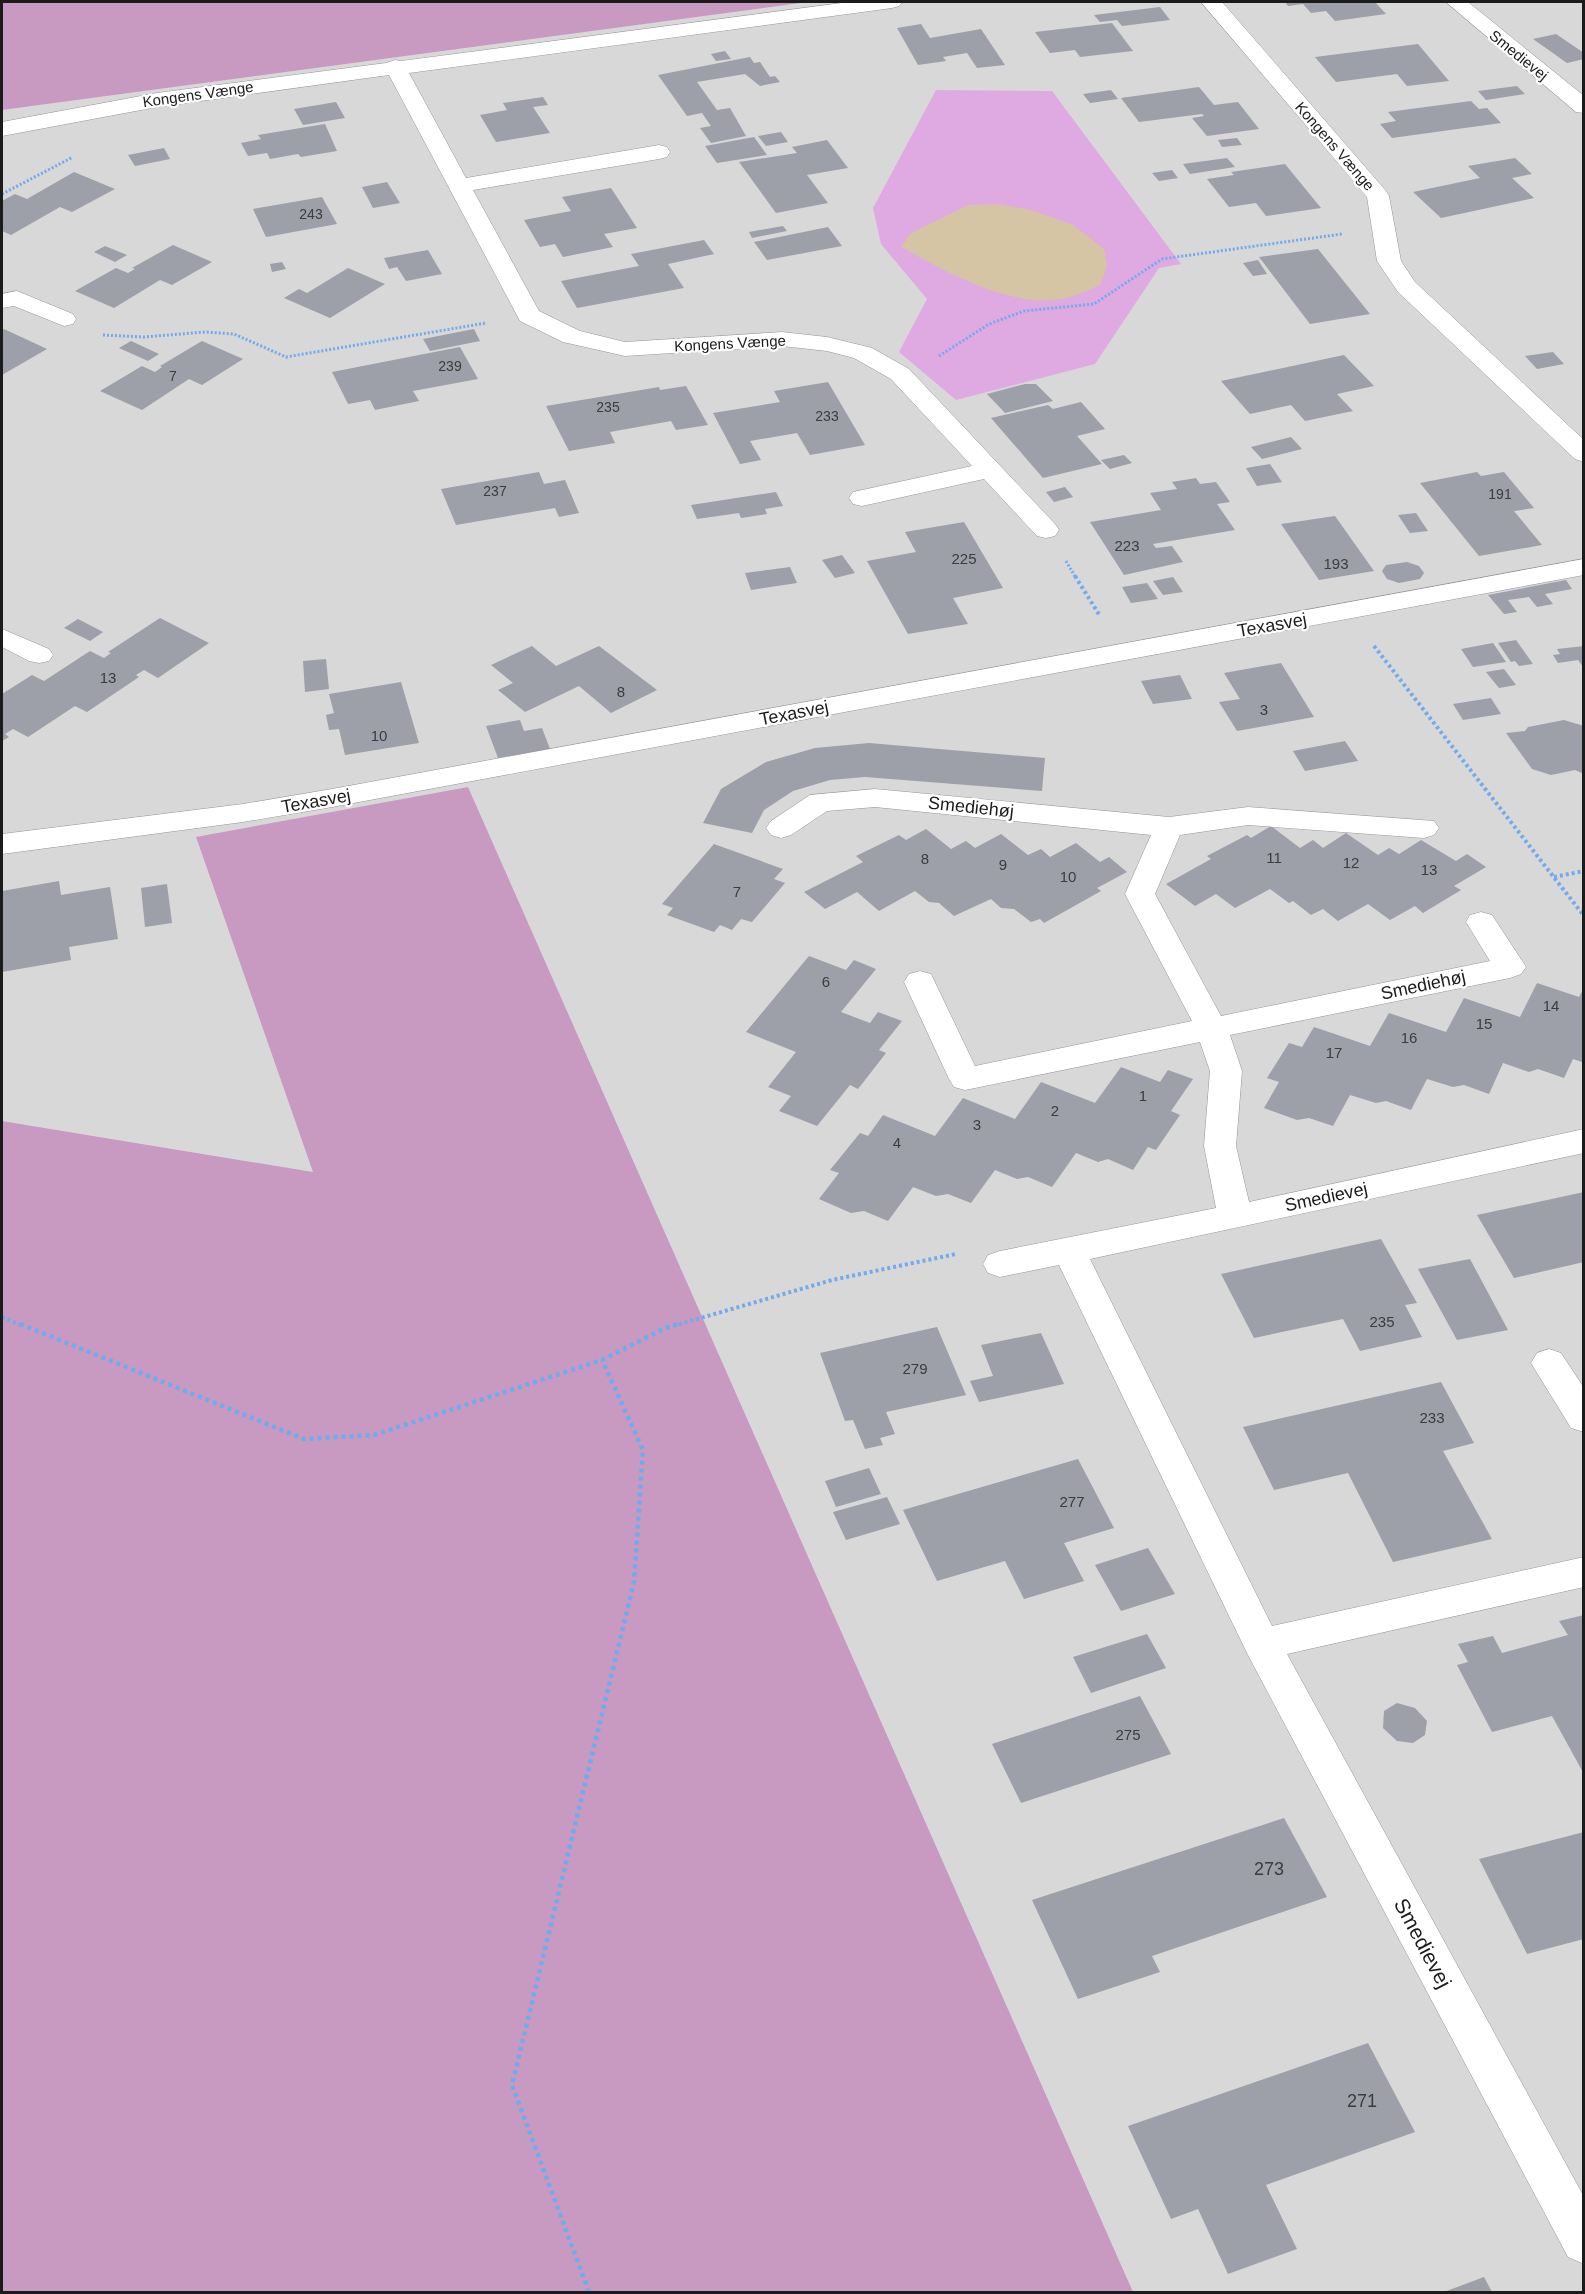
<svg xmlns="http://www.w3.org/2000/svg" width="1585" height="2294" viewBox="0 0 1585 2294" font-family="Helvetica,sans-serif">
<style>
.residential{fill:#d8d8d9}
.grass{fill:#dfaae2}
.forest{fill:#c899c1}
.water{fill:#d6c5a5}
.building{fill:#9d9fa9}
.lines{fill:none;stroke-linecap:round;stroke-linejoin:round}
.minor-casing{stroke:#959595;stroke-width:1}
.path-far2{stroke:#71aaed;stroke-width:3;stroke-dasharray:2 2;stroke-linecap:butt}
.path-far1{stroke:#71aaed;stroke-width:4;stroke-dasharray:3 3;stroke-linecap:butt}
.path{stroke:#71aaed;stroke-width:4.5;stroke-dasharray:4 4;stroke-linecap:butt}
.minor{fill:#fff;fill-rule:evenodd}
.labels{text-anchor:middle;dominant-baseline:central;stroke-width:4.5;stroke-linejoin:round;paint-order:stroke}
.far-number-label{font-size:14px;fill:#3c3c3e}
.far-street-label{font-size:15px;fill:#1b1b1b;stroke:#fff}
.number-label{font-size:15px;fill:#3c3c3e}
.street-label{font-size:18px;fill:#1b1b1b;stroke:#fff}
.near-number-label{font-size:18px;fill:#3c3c3e}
.near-street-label{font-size:21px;fill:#1b1b1b;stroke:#fff}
</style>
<rect width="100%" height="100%" fill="#e2e1ec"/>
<!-- residential -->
<path class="residential" d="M808 2H1583V2292H1133L468 787 196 838 314 1172 2 1121V110Z"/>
<!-- grass -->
<path class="grass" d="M936 90 1052 91 1181 264 1159 268 1095 364 956 400 899 352 927 299 881 244 873 208Z"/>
<!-- forest -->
<path class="forest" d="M2 2H808L2 110Z
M468 787 1133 2292H2V1121L313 1172 196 837Z"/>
<!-- water -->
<path class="water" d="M997 204 1031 210 1073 225 1104 249 1107 266 1100 285C1090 289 1080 294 1070 297 1015 312 947 272 901 247L911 233 969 205Z"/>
<!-- building -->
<path class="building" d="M1285 2H1375L1386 14 1335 21 1326 11 1311 13 1303 4 1288 6Z
M1160 7 1170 20 1122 26 1117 20 1100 22 1094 15Z
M1112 23 1133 51 1080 57 1075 50 1050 53 1035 32Z
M921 24 930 38 981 29 1005 65 977 68 967 53 943 57 946 61 918 65 897 28Z
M1556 34 1584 53V59L1567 63 1533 39Z
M1418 44 1449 81 1407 86 1397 74 1336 82 1315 57Z
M725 51 731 59 716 61 711 54Z
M750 57 754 63 760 62 770 77 775 76 780 82 760 86 745 74 697 82 717 110 730 108 746 136 711 143 700 128 711 126 702 113 687 116 658 75Z
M1517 86 1525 94 1486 100 1478 91Z
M1199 87 1214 105 1238 102 1259 129 1207 136 1192 118 1204 116 1202 114 1139 122 1121 98Z
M1111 90 1118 99 1090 103 1083 94Z
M543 97 548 105 533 107 550 133 496 142 480 115 507 110 503 103Z
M1471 101 1479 109 1487 108 1501 123 1392 138 1380 124 1396 121 1388 112Z
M336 102 345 118 303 125 294 109Z
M325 124 337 151 301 157 298 154 270 159 267 153 248 156 241 143 261 139 258 135Z
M781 132 788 142 766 146 758 136Z
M754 137 767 155 717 163 705 146Z
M1237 138 1242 145 1222 147 1218 140Z
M827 140 848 168 807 175 828 203 776 213 739 162 797 153 792 147Z
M164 148 170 159 135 166 128 155Z
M1227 158 1235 167 1190 174 1183 164Z
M1515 158 1532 174 1512 178 1534 198 1441 218 1413 192 1480 178 1468 166Z
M1285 164 1321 208 1266 216 1256 203 1229 207 1207 179 1234 175 1231 172Z
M1172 170 1178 178 1159 181 1152 173Z
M74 172 115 189 72 212 60 207 11 235 2 231V201L15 194 27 199Z
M387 182 400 203 373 208 362 187Z
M611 188 637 228 604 234 613 247 563 257 555 244 540 247 524 220 571 211 562 197Z
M322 197 337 224 266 237 253 209Z
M783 226 787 231 752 238 749 232Z
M828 227 842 246 767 260 754 242Z
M704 240 714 254 668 264 684 288 577 308 561 281 639 266 631 254Z
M173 245 212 262 172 285 160 280 114 308 75 291 116 268 128 273 135 269 132 268Z
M105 246 127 255 115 262 94 252Z
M1318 249 1370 314 1310 324 1259 257Z
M428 250 442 274 406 281 397 267 389 269 384 258Z
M1258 260 1267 274 1253 276 1243 263Z
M282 262 286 269 272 272 270 264Z
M348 268 385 284 330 318 284 298 299 289 307 293Z
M4 329 47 349 2 375V331Z
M474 329 480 341 430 351 423 339Z
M131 341 159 354 148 361 119 348Z
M202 341 243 359 202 385 189 379 142 410 100 391 142 366 155 372 162 367 160 366Z
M460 347 478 379 413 391 419 401 375 410 370 400 348 404 332 372Z
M1553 352 1564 364 1537 369 1525 356Z
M1344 355 1374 386 1337 394 1353 411 1305 421 1291 405 1250 414 1221 381Z
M828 382 865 445 810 455 797 433 750 441 761 460 740 464 713 413 780 402 774 391Z
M1025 384H1036L1053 401 1005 413 987 394Z
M686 386 708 425 676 430 671 421 610 432 615 443 569 451 546 406 659 387 660 390Z
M1081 402 1105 429 1077 436 1102 464 1043 478 991 418 1048 405 1053 409Z
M1291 437 1302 449 1262 459 1251 447Z
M1124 455 1132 463 1110 469 1101 460Z
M1270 464 1282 482 1257 486 1246 468Z
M539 472 544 484 565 480 579 513 559 517 555 508 456 525 441 489Z
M1477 472 1481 476 1504 472 1534 508 1514 511 1542 545 1479 556 1420 483Z
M1196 478 1200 484 1216 482 1230 502 1217 504 1235 530 1153 544 1156 548 1172 546 1183 562 1124 575 1090 522 1161 510 1150 493 1177 489 1172 482Z
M1065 487 1073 497 1054 502 1046 492Z
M776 492 783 506 765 509 767 514 741 518 739 513 697 519 691 505Z
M1416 513 1428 531 1410 533 1398 515Z
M1335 516 1374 571 1319 580 1281 524Z
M964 522 1003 588 953 598 968 624 908 634 867 561 916 552 905 532Z
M842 555 855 573 835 578 822 560Z
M1407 562 1419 566 1424 573 1420 579 1399 583 1387 579 1382 571 1386 565Z
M790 567 797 583 751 590 745 573Z
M1173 577 1183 592 1163 595 1153 581Z
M1566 580 1572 589 1545 594 1553 604 1537 607 1529 597 1508 600 1517 612 1504 614 1488 595Z
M1147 583 1158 599 1131 603 1122 587Z
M160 618 209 643 158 678 144 670 136 675 139 677 87 712 75 706 28 737 13 729 5 734 9 737 2 741V694L32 675 44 681 90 651 104 658 111 653 108 652Z
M78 619 103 632 90 641 64 628Z
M1516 640 1533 664 1519 666 1515 661 1511 662 1498 643Z
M1493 643 1506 662 1473 667 1461 649Z
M532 646 556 666 599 646 657 690 611 713 579 686 525 712 498 690 513 683 491 665Z
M1584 646V668L1578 660 1558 663 1553 655 1560 654 1557 649Z
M326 659 329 689 305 692 303 661Z
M1281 663 1314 717 1237 731 1219 702 1240 699 1224 673Z
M1504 669 1516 685 1499 688 1486 672Z
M1180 675 1192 699 1153 704 1141 681Z
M401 682 419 743 345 755 339 729 329 730 326 715 334 713 329 694Z
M1491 698 1501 714 1463 720 1453 704Z
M520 720 524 731 542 728 550 749 498 758 486 726Z
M1564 720 1584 726V774L1575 770 1551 775 1532 769 1506 733 1525 731 1528 727Z
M1345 741 1358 761 1305 771 1293 751Z
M869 743 1045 758 1042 791 865 777 830 780 793 791 764 810 752 833 703 823 721 789 766 762 815 748Z
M1271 826 1300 848 1313 840 1323 848 1346 833 1378 855 1389 848 1399 854 1421 840 1456 861 1467 854 1486 867 1454 886 1461 890 1423 913 1415 906 1390 920 1368 904 1338 921 1323 909 1311 915 1293 901 1289 903 1270 889 1235 908 1216 894 1195 906 1166 884 1211 859 1207 856 1247 835 1251 838Z
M926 829 951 849 966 841 975 848 1001 834 1028 855 1041 849 1050 857 1076 843 1100 862 1109 857 1127 872 1097 888 1101 891 1044 923 1040 919 1031 922 1014 909 1001 908 991 899 954 916 939 903 929 902 915 891 879 911 857 892 825 909 804 892 863 862 856 856 899 835 906 840Z
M714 844 783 869 774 879 785 883 752 922 741 919 732 930 720 925 714 932 667 915 673 908 662 904Z
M59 881 61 895 110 887 118 939 69 947 71 960 2 972V891Z
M167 884 172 923 145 927 141 888Z
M809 956 846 970 854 960 876 969 841 1012 870 1023 878 1012 902 1021 879 1050 886 1053 858 1089 850 1085 817 1126 779 1111 791 1096 768 1087 796 1052 746 1032Z
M1537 983 1579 997 1584 988V1060L1582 1062 1573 1059 1564 1078 1538 1069 1529 1072 1503 1063 1489 1094 1464 1085 1453 1087 1427 1079 1411 1110 1386 1101 1376 1103 1350 1095 1333 1126 1309 1118 1297 1120 1264 1108 1279 1082 1267 1078 1289 1043 1302 1047 1314 1027 1370 1046 1389 1013 1446 1032 1464 998 1520 1017Z
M1121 1067 1160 1082 1168 1070 1193 1079 1171 1111 1180 1115 1156 1150 1148 1147 1133 1170 1108 1159 1098 1162 1076 1153 1052 1187 1028 1177 1017 1179 995 1170 971 1203 948 1194 936 1196 913 1187 888 1221 864 1211 851 1213 819 1199 839 1173 830 1170 860 1133 868 1136 883 1115 935 1136 963 1098 1015 1119 1041 1082 1095 1103Z
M1584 1192V1262L1514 1278 1477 1215Z
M1381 1239 1417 1303 1405 1305 1422 1337 1360 1351 1343 1319 1254 1338 1221 1274Z
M1470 1259 1508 1330 1457 1340 1418 1269Z
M937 1327 966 1395 886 1412 895 1434 880 1438 883 1445 865 1449 853 1420 845 1421 820 1353Z
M1041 1333 1064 1384 979 1402 970 1381 993 1376 981 1345Z
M1441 1382 1474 1443 1443 1451 1492 1539 1393 1562 1348 1473 1274 1490 1243 1427Z
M1078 1459 1114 1528 1064 1543 1084 1581 1024 1599 1005 1561 937 1581 903 1510Z
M869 1468 881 1494 836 1507 825 1481Z
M887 1497 900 1524 846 1540 833 1512Z
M1148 1548 1175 1594 1121 1611 1095 1565Z
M1584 1615V1774L1552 1716 1492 1732 1457 1665 1468 1662 1458 1644 1493 1636 1502 1653 1568 1635 1559 1621Z
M1147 1634 1166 1668 1091 1693 1073 1657Z
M1140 1696 1171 1754 1021 1803 992 1744Z
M1397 1703 1415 1708 1427 1721 1425 1735 1413 1743 1397 1741 1383 1728 1384 1711Z
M1284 1818 1327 1897 1152 1956 1160 1972 1078 1999 1032 1900Z
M1584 1832V1939L1527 1954 1479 1859Z
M1368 2043 1415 2132 1266 2185 1297 2249 1228 2274 1198 2209 1171 2219 1128 2126Z
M1484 2277 1492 2292H1444Z"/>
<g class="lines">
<!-- minor casing -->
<g class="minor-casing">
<path id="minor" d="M849 2H902L899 6 892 8 409 73 466 178 659 145 667 147 670 152 667 157 659 159 473 190 539 311 580 331 625 342 782 332 827 337 872 348 909 369 1055 524 1059 530 1055 536 1046 538 1037 536 984 479 862 506 853 504 849 498 853 492 972 466 891 379 854 358 827 351 782 346 625 356 563 342 520 321 389 75 157 107 2 136V122L157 93 386 63 395 60 401 61Z
M1201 2H1222L1386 191 1389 196 1401 261 1415 282 1584 440V462L1575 459 1398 292 1377 261 1367 197Z
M1446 2H1468L1584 96V113L1576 112Z
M17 291 73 314 76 319 73 324 64 326 14 306 2 308V294Z
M1584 559V575L332 807 243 822 2 854V834L243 804 332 789Z
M2 629 49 649 53 655 49 661 39 663 29 661 2 647Z
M875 789 1169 817 1248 807 1434 821 1439 828 1434 835 1424 838 1248 825 1180 835 1155 894 1221 1016 1490 961 1466 922 1470 915 1481 912 1492 915 1526 967 1521 974 1510 978 1230 1035 1242 1071 1236 1146 1249 1202 1584 1129V1153L1090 1259 1272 1626 1584 1557V1587L1287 1654 1584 2197V2264L1568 2257 1248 1655 1059 1265 1000 1277 988 1273 983 1264 988 1255 1000 1251 1216 1208 1204 1146 1210 1071 1200 1042 965 1090 954 1087 949 1079 904 982 909 974 920 971 931 974 975 1066 1192 1021 1125 894 1151 835 875 807 827 811 791 835 781 838 771 835 766 828 771 821 810 795Z
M1549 1349 1561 1353 1584 1388V1432L1571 1428 1531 1363 1537 1353Z"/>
</g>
<!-- path-far2 -->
<path class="path-far2" d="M2 194 73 157
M103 335 144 337 205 332 234 334 286 357 486 323
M939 356 989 324 1024 311 1094 304 1162 259 1342 234
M1066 561 1076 578"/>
<!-- path-far1 -->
<path class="path-far1" d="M1075 576 1100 616
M1374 646 1584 916
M1554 877 1584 871
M2 1317 23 1326
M673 1326 832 1280 956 1254"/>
<!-- path -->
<path class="path" d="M20 1324 304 1439 374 1435 602 1360 665 1328 678 1324
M589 2292 512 2085 634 1582 643 1450 602 1360"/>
<!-- minor -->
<use href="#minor" class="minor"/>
</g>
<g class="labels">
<!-- far-number labels -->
<g class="far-number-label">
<text x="311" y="214">243</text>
<text x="450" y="366">239</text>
<text x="173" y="376">7</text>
<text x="608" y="407">235</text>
<text x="827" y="416">233</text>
<text x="495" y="491">237</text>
<text x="1500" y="494">191</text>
</g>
<!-- far-street labels -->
<g class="far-street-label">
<text transform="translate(1519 55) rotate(39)">Smedievej</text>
<text transform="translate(198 94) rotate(-8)">Kongens Vænge</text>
<text transform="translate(1335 146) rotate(49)">Kongens Vænge</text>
<text transform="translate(730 343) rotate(-3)">Kongens Vænge</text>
</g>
<!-- number labels -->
<g class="number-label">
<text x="1127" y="545">223</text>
<text x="964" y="558">225</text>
<text x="1336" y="563">193</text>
<text x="108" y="677">13</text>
<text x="621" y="691">8</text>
<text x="1264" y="709">3</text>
<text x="379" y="735">10</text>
<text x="1274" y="857">11</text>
<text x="925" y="858">8</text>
<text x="1351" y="862">12</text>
<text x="1003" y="864">9</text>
<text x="1429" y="869">13</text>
<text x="1068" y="876">10</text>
<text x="737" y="891">7</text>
<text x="826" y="981">6</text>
<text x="1551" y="1005">14</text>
<text x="1484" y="1023">15</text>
<text x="1409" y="1037">16</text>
<text x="1334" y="1052">17</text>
<text x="1143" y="1095">1</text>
<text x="1055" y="1110">2</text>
<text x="977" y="1124">3</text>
<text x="897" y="1142">4</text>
<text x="1382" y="1321">235</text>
<text x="915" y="1368">279</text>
<text x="1432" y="1417">233</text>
<text x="1072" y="1501">277</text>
<text x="1128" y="1734">275</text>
</g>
<!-- street labels -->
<g class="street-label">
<text transform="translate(1272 625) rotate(-10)">Texasvej</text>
<text transform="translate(794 713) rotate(-11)">Texasvej</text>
<text transform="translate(316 801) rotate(-10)">Texasvej</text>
<text transform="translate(971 807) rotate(6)">Smediehøj</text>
<text transform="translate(1423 985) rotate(-12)">Smediehøj</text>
<text transform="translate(1326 1197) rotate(-12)">Smedievej</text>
</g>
<!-- near-number labels -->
<g class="near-number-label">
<text x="1269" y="1869">273</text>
<text x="1362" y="2101">271</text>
</g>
<!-- near-street labels -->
<g class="near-street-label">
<text transform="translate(1423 1943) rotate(62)">Smedievej</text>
</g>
</g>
<!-- border -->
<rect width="1585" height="2294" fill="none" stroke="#1b1b1b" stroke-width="6"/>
</svg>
